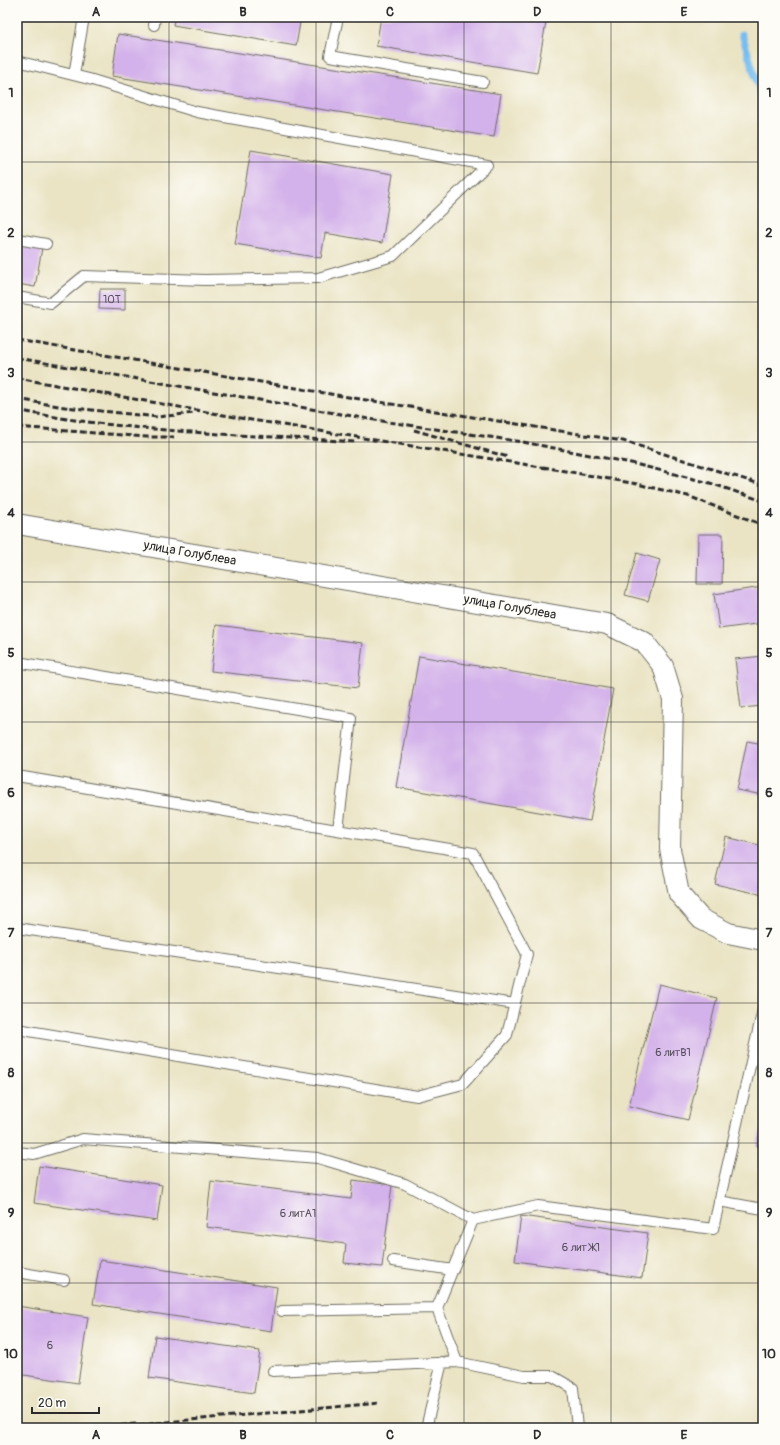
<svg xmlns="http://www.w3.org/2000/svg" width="780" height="1445" viewBox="0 0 780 1445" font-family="Pangolin,sans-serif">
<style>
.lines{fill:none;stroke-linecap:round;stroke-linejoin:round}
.stream{stroke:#77bdee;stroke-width:7}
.building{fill:#d3b1ea}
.service-casing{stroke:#6e6c61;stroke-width:12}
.minor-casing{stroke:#6e6c61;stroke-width:22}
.service{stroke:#fff;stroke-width:10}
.minor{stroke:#fff;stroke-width:20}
.rail{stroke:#2b2b2b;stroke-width:3;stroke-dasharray:6 3;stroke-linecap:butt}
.grid{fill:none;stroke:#2b2b2b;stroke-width:1;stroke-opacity:0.55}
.labels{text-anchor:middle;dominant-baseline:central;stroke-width:4;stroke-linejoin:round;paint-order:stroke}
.number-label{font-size:11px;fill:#554c5b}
.street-label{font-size:13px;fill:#2b2b2b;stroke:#fdfcf7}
.neatline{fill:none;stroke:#2b2b2b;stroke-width:1.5}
.grid-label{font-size:13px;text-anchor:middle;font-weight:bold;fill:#2b2b2b}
</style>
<rect width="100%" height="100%" fill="#fdfcf7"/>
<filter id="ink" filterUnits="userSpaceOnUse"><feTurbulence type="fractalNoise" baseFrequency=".025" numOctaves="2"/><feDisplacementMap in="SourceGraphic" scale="8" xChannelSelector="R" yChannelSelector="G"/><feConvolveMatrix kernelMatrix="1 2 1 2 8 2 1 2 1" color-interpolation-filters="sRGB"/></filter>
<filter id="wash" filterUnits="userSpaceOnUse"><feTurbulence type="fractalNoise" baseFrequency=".012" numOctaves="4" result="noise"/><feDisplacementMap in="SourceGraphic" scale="16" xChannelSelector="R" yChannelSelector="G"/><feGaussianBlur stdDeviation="0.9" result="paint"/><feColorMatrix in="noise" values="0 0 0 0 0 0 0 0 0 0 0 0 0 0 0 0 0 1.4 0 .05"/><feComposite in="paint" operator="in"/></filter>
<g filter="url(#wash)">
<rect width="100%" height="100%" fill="#eae4c5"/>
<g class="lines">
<!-- stream -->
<path class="stream" d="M742 34 763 102"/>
</g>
<g id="blocks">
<!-- building -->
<path class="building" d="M175 17H301L296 46 173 25Z
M381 17H547L537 73 376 46Z
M118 34 501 94 494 137 112 76Z
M251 150 393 174 382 243 325 233 321 258 235 244Z
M17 244 42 248 35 287 17 284Z
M100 289H125V310L99 309Z
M698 534H723L722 584H697Z
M637 553 660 560 648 601 625 595Z
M763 587V623L719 629 714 594Z
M216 625 363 643 358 688 211 671Z
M419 656 613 689 590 821 396 787Z
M763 656V706L741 708 735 659Z
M747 741 763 744V795L737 790Z
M726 837 763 846V895L715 884Z
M659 984 717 998 688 1120 629 1106Z
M762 1121H763V1147L757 1146Z
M39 1166 162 1185 157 1221 34 1203Z
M353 1180 392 1185 382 1267 344 1263 346 1244 206 1227 211 1181 351 1199Z
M521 1216 648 1233 642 1278 515 1261Z
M100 1260 277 1287 271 1331 93 1304Z
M17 1306 88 1317 78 1383 17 1374Z
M155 1336 260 1351 254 1393 149 1378Z"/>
</g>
</g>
<g filter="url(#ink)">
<use href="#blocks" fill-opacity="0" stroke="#6e6c61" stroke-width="1"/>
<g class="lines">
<!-- service casing -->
<g class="service-casing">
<path id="service" d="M338 17 330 56 483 82
M154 25 155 17
M17 61 89 79 197 112 487 165 393 256 318 278 205 280 84 276 51 303 17 297
M74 75 84 17
M17 239 46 244
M17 662 351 718 338 830
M17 776 473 853 527 954 507 1035 463 1084 417 1096 17 1029
M17 928 515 1004
M17 1152 34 1154 83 1139 318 1158 405 1184 473 1220
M719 1201 763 1209
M393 1261 453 1270
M17 1272 64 1280
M282 1311 437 1308
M273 1371 457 1362
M426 1428 442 1362
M577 1428 573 1388 552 1376H524L457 1362 437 1308 473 1220 538 1206 713 1229 763 1009"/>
</g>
<!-- minor casing -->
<g class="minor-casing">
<path id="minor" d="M17 524 607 624 644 642 663 666 673 699 670 849 679 894 701 919 728 933 763 940"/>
</g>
<!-- service -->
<use href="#service" class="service"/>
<!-- minor -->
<use href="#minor" class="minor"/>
<!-- rail -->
<path class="rail" d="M17 340 354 398 623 441 763 485
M17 358 375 420 523 442 631 463 710 483 763 501
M17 378 246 419 547 468
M17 399 65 407 157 417 195 413
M17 410C129 433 242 434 356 442
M17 427 147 437H174
M414 430 508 457
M543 467 637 484 688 496 763 525
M94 1428 136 1424
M130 1428 156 1423 379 1403"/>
</g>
</g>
<!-- grid -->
<path class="grid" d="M169 17V1428M316 17V1428M464 17V1428M611 17V1428M17 162H763M17 302H763M17 442H763M17 582H763M17 722H763M17 863H763M17 1003H763M17 1143H763M17 1283H763"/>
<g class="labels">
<!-- number labels -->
<g class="number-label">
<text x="112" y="299">10Т</text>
<text x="673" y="1052">6 литВ1</text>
<text x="298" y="1213">6 литА1</text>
<text x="581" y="1247">6 лит Ж1</text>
<text x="50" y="1345">6</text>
</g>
<!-- street labels -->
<g class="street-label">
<text transform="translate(190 553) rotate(10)">улица Голублева</text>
<text transform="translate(510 607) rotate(10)">улица Голублева</text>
</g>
</g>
<!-- margin -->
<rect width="780" height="1445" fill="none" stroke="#fdfcf7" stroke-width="44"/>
<!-- scale -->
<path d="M32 1407v6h67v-6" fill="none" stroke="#2b2b2b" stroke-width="2"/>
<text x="38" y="1407" font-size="12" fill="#2b2b2b" stroke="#fdfcf7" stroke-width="3" paint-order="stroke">20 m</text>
<rect x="22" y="22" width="736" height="1401" class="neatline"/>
<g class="grid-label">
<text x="96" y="16">A</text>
<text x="243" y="16">B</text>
<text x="390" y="16">C</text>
<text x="537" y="16">D</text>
<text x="684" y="16">E</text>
<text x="11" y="97">1</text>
<text x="769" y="97">1</text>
<text x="11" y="237">2</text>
<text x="769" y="237">2</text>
<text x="11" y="377">3</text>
<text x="769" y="377">3</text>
<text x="11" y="517">4</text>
<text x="769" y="517">4</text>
<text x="11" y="657">5</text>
<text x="769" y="657">5</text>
<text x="11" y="797">6</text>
<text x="769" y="797">6</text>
<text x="11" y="937">7</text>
<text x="769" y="937">7</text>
<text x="11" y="1077">8</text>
<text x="769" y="1077">8</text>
<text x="11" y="1217">9</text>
<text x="769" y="1217">9</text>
<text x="11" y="1358">10</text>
<text x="769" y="1358">10</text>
<text x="96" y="1439">A</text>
<text x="243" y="1439">B</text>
<text x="390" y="1439">C</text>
<text x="537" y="1439">D</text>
<text x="684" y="1439">E</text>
</g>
</svg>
